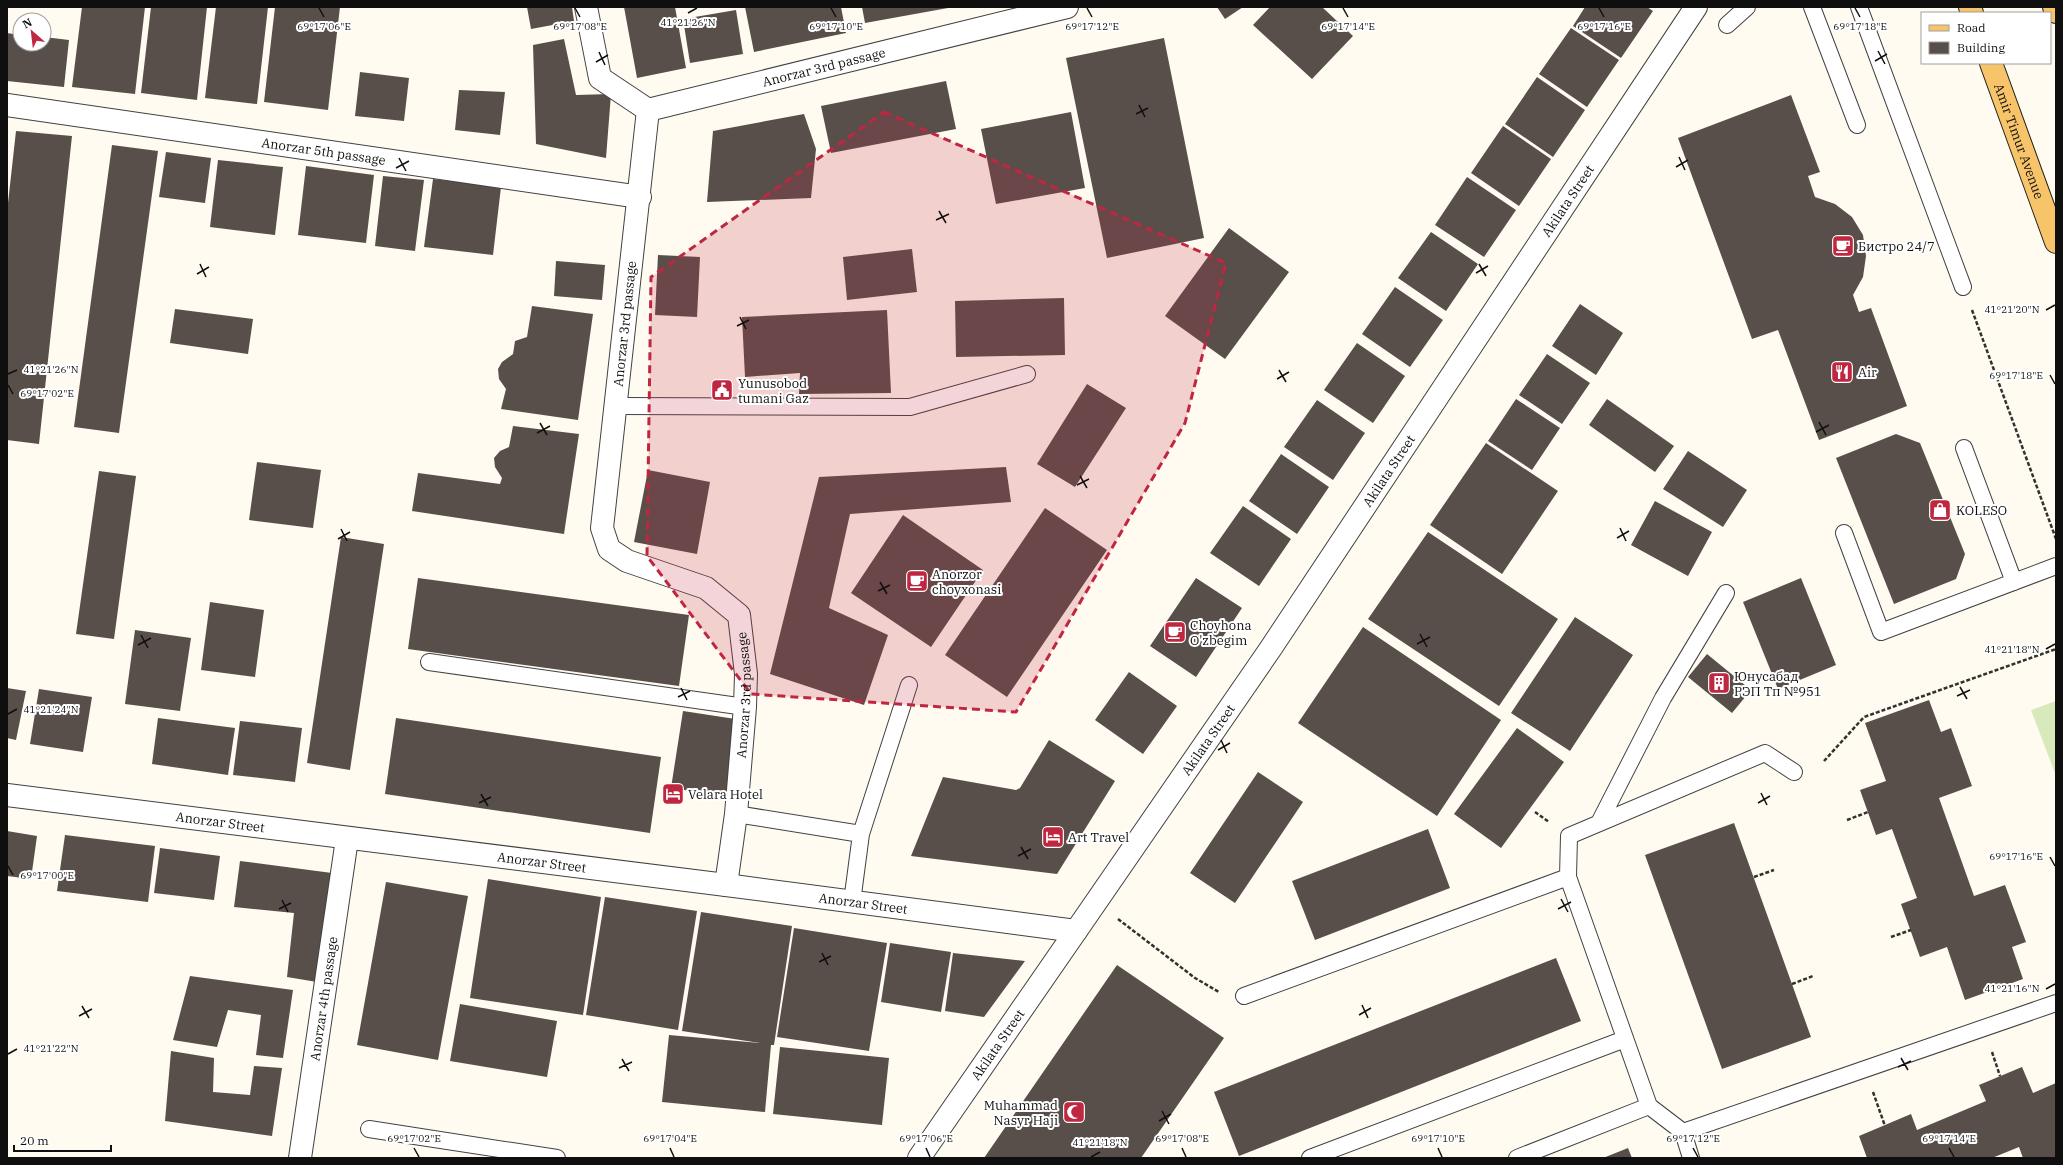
<svg xmlns="http://www.w3.org/2000/svg" width="2063" height="1165" viewBox="0 0 2063 1165" font-family="'IBM Plex Serif',serif">
<style>
.green{fill:#d8eabb}
.building{fill:#584f4b}
.lines{fill:none;stroke-linecap:round;stroke-linejoin:round}
.service-casing{stroke:#424242;stroke-width:18}
.minor-casing{stroke:#424242;stroke-width:24}
.tertiary-casing{stroke:#424242;stroke-width:24}
.primary-casing{stroke:#202020;stroke-width:24}
.path{stroke:#313131;stroke-width:2.5;stroke-dasharray:4 2;stroke-linecap:butt}
.service{stroke:#fff;stroke-width:16}
.minor{stroke:#fff;stroke-width:22}
.tertiary{stroke:#fff;stroke-width:22}
.primary{stroke:#f7c469;stroke-width:22}
.marked{fill:#bf2740;fill-opacity:0.2;stroke:#bf2740;stroke-width:3;stroke-dasharray:8 5;stroke-linejoin:round}
.ticks{fill:none;stroke:#0f0f0f;stroke-width:1.5}
.labels{text-anchor:middle;dominant-baseline:central;stroke-width:4;stroke-linejoin:round;paint-order:stroke}
.street-label{font-size:13px;fill:#0f0f0f;stroke:#fff}
.poi-label{font-size:13px;fill:#0f0f0f;stroke:#fff;text-anchor:start}
.ticks-label{font-size:10px;text-anchor:middle;fill:#0f0f0f;stroke:#fff;stroke-width:4;stroke-linejoin:round;paint-order:stroke}
</style>
<rect width="100%" height="100%" fill="#fffbf1"/>
<!-- green -->
<path class="green" d="M2056 701V776L2031 710Z"/>
<!-- building -->
<path class="building" d="M82 7H145L135 94 72 87Z
M151 7H207L197 100 141 93Z
M216 7H268L257 104 205 98Z
M275 7H340L328 110 264 102Z
M527 7H572L574 21 531 29Z
M624 7H675L686 68 637 78Z
M745 7H841L846 33 754 52Z
M862 7H948V8L865 23Z
M1217 7H1243L1225 19Z
M1270 7H1322L1353 36 1312 79 1253 25Z
M1585 7H1647L1653 11 1621 58 1573 26Z
M736 10 743 54 690 63 683 19Z
M1571 28 1619 60 1587 107 1539 74Z
M7 33 20 35V44H44V37L69 40 64 87 7 81Z
M1164 38 1204 238 1107 258 1066 58Z
M564 39 576 95 611 94 606 158 536 144 533 45Z
M360 72 409 78 404 121 355 116Z
M1537 77 1585 110 1553 157 1505 124Z
M946 81 956 129 831 153 821 106Z
M459 90 505 92 500 135 455 130Z
M1791 95 1820 172 1808 176 1815 197 1835 204 1852 217 1863 235 1866 256 1863 277 1853 295 1859 312 1871 308 1907 406 1819 440 1778 330 1752 339 1678 138Z
M1071 112 1085 188 996 204 981 129Z
M804 114 816 149 811 198 707 202 713 131Z
M1503 126 1551 159 1519 206 1471 173Z
M16 131 72 136 39 444 7 440V212Z
M112 145 158 151 119 433 74 427Z
M166 152 211 158 205 203 159 197Z
M218 160 283 167 275 235 210 227Z
M306 166 374 175 366 243 298 235Z
M383 176 424 180 415 251 375 246Z
M1467 177 1516 210 1484 257 1435 225Z
M433 179 501 187 493 255 424 247Z
M1229 228 1289 272 1225 359 1165 316Z
M1431 232 1478 264 1446 311 1398 278Z
M912 249 917 292 847 300 843 257Z
M658 255 700 257 697 317 655 315Z
M556 261 605 265 602 300 554 296Z
M1395 287 1443 320 1410 367 1362 334Z
M1064 298 1065 355 956 357 955 301Z
M1580 304 1623 333 1596 375 1552 346Z
M532 306 593 314 578 420 501 409 506 389 499 379 498 369 502 362 513 354 515 341 527 337Z
M175 309 253 319 248 354 170 343Z
M887 310 891 393 799 394 800 373 745 377 742 317Z
M1357 343 1405 376 1373 423 1324 390Z
M1547 354 1590 383 1562 424 1519 395Z
M1087 384 1126 408 1075 487 1037 464Z
M1516 399 1560 428 1532 470 1488 441Z
M1607 399 1674 446 1655 472 1589 425Z
M1317 400 1365 433 1333 480 1284 447Z
M513 426 579 434 564 534 412 511 418 473 500 484 502 478 495 467 494 458 500 451 509 447Z
M1896 434 1920 443 1965 554 1956 579 1894 604 1836 458Z
M1486 443 1558 491 1502 574 1430 525Z
M1688 451 1747 490 1723 527 1663 489Z
M1281 454 1329 487 1297 534 1249 501Z
M257 462 321 470 313 528 249 520Z
M1006 467 1011 502 850 514 829 608 888 635 864 705 770 674 819 477Z
M648 470 710 482 697 554 634 542Z
M99 471 136 476 114 639 76 634Z
M1655 501 1712 532 1688 576 1631 545Z
M1243 506 1291 539 1259 586 1210 553Z
M1045 508 1107 550 1007 697 945 655Z
M903 515 983 570 931 647 851 593Z
M1428 532 1558 619 1499 706 1368 619Z
M341 537 384 544 350 770 307 763Z
M418 578 689 615 679 686 408 649Z
M1196 578 1242 608 1196 677 1150 646Z
M1801 578 1836 665 1778 689 1743 602Z
M210 602 264 610 255 677 201 670Z
M1575 617 1633 655 1570 751 1511 713Z
M1363 627 1501 720 1437 816 1298 723Z
M135 630 191 638 180 711 125 704Z
M1707 654 1751 690 1732 713 1688 677Z
M1129 672 1177 706 1143 754 1095 720Z
M7 688 26 691 16 740 7 738Z
M39 689 92 697 83 752 30 744Z
M1929 700 1941 732 1951 728 1972 786 1939 798 1974 896 2005 885 2026 942 2012 947 2023 979 1965 1000 1947 947 1920 957 1901 904 1917 898 1892 829 1876 835 1860 790 1886 781 1865 723Z
M683 711 742 720 730 797 671 788Z
M158 718 235 728 228 775 152 764Z
M396 718 661 757 650 833 385 794Z
M240 721 302 728 295 782 233 775Z
M1517 728 1564 762 1501 848 1454 814Z
M1049 740 1115 781 1057 874 911 856 943 777 1016 790 1020 788Z
M1258 772 1303 802 1235 903 1190 873Z
M1734 823 1811 1037 1722 1069 1645 855Z
M1428 829 1450 888 1315 940 1292 881Z
M7 831 37 836 31 879 7 876Z
M65 835 155 846 148 902 57 891Z
M160 848 220 856 214 900 154 893Z
M240 861 332 873 317 982 287 977 294 913 234 907Z
M488 879 601 897 583 1015 470 998Z
M386 882 468 896 438 1060 357 1045Z
M605 897 697 911 678 1030 586 1015Z
M701 912 792 926 774 1045H771L765 1112 662 1102 669 1035 760 1043 682 1031Z
M794 928 887 943 869 1051 777 1037Z
M890 943 951 952 941 1012 881 1002Z
M953 953 1025 961 984 1017 945 1011Z
M1556 958 1581 1021 1239 1156 1214 1092Z
M1117 965 1224 1038 1141 1158H984Z
M190 976 293 990 283 1058 256 1055 261 1015 228 1010 217 1047 173 1040Z
M460 1004 557 1021 547 1077 450 1061Z
M780 1047 889 1058 882 1125 773 1114Z
M171 1051 214 1058 213 1092 250 1095 254 1066 282 1068 272 1136 165 1121Z
M2022 1067 2033 1093 2056 1083V1158H2023L2019 1147 1992 1158H1867L1859 1136 1911 1114 1917 1130 1986 1101 1979 1085Z
M1628 1148 1632 1158H1603Z"/>
<g class="lines">
<!-- service casing -->
<g class="service-casing">
<path id="service" d="M1812 7 1857 125
M1859 7 1963 287
M1727 25 1747 7
M617 406 910 407 1027 374
M1964 448 2014 582
M1844 533 1881 632 2056 566
M429 662 745 707
M736 814 861 834
M1599 823 1663 698 1726 593
M852 902 861 834 909 685
M1244 996 1568 877
M369 1129 557 1158
M1683 1132 2056 1003
M1310 1158 1625 1039
M1517 1158 1649 1106
M1691 1158 1683 1132 1649 1106 1568 877 1569 836 1765 753 1794 772"/>
</g>
<!-- minor casing -->
<g class="minor-casing">
<g id="minor">
<path d="M586 7 600 78 648 110"/>
<path id="s1" d="M7 105 640 197"/>
<path id="s2" d="M726 885 736 814 745 707 746 674 739 615 706 588 627 561 609 549 602 528 648 110 1067 7"/>
<path id="s3" d="M300 1158 347 839"/>
<path id="s4" d="M919 1158 1076 931"/>
</g>
</g>
<!-- tertiary casing -->
<g class="tertiary-casing">
<g id="tertiary">
<path id="s5" d="M7 795 726 885 1076 931 1271 648 1696 7"/>
</g>
</g>
<!-- primary casing -->
<g class="primary-casing">
<g id="primary">
<path d="M1970 7 1972 13"/>
<path d="M2054 7 2056 12"/>
<path id="s6" d="M1991 63 2056 242"/>
</g>
</g>
<!-- path -->
<path class="path" d="M1972 310 2056 539
M1824 761 1864 717 2056 649
M1535 812 1549 822
M1847 820 1868 812
M1754 877 1774 870
M1118 919 1195 978 1219 992
M1891 937 1911 930
M1792 984 1813 976
M1992 1052 2000 1076
M1873 1092 1885 1126"/>
<!-- service -->
<use href="#service" class="service"/>
<!-- minor -->
<use href="#minor" class="minor"/>
<!-- tertiary -->
<use href="#tertiary" class="tertiary"/>
<!-- primary -->
<use href="#primary" class="primary"/>
</g>
<!-- marked area -->
<path class="marked" d="M884 112 1226 263 1185 423 1016 712 751 694 647 556 651 277Z"/>
<!-- ticks -->
<path class="ticks" d="M319 8 324 17M575 8 580 17M831 8 836 17M1087 8 1092 17M1343 8 1348 17M1599 8 1604 17M1855 8 1860 17M688 13 697 8M1878 51 1885 64M599 52 605 65M1875 61 1887 54M596 62 608 55M1139 105 1145 117M1136 114 1148 108M1679 157 1685 170M399 158 406 171M1676 167 1688 160M396 168 409 161M939 211 946 223M936 220 949 214M200 264 206 277M1479 264 1486 276M1476 273 1488 266M197 274 209 267M2046 310 2055 305M740 317 746 329M737 326 749 320M1279 370 1286 382M8 374 17 370M2050 375 2055 384M1277 379 1289 372M8 385 13 394M1819 422 1826 435M540 423 547 435M1816 432 1829 425M537 433 550 426M1080 476 1087 488M1077 485 1089 479M1620 528 1626 541M341 529 347 541M1617 538 1629 531M338 539 350 532M880 582 887 594M878 591 890 585M1420 634 1427 647M141 635 148 648M1417 644 1430 637M138 645 151 638M2046 649 2055 644M1960 687 1967 699M681 688 687 700M1957 696 1970 690M678 697 690 691M8 714 17 709M1221 740 1227 753M1218 750 1230 743M1761 793 1767 805M481 794 488 806M479 803 491 797M1758 803 1770 796M1021 847 1028 859M1018 856 1031 849M2050 857 2055 866M8 866 13 875M1561 899 1568 912M282 900 288 912M279 909 291 903M1558 909 1571 902M822 953 828 965M819 962 831 956M2046 989 2055 984M1362 1005 1368 1018M82 1006 89 1018M1359 1015 1371 1008M79 1016 92 1009M8 1054 17 1049M1901 1058 1908 1070M622 1059 629 1071M1898 1067 1911 1061M619 1068 632 1062M1162 1111 1169 1124M1159 1121 1171 1114M414 1148 419 1157M670 1148 674 1157M926 1148 930 1157M1182 1148 1186 1157M1438 1148 1442 1157M1693 1148 1698 1157M1949 1148 1954 1157M1091 1157 1100 1152"/>
<!-- icons -->
<defs>
<g id="cafe-square" transform="scale(1.15)"><rect x="-9" y="-9" width="18" height="18" rx="4" fill="#bf2740" stroke="#fff"/><path d="M-5.5-4.5H6V0H3Q3 3.5 0 3.5H-2.5Q-5.5 3.5-5.5 0ZM3-3.2v2h1.7v-2ZM-6 4.5H4V6H-6Z" fill="#fff"/></g>
<g id="restaurant-square" transform="scale(1.15)"><rect x="-9" y="-9" width="18" height="18" rx="4" fill="#bf2740" stroke="#fff"/><path d="M-5-6h1v4h1v-4h1v4h1v-4h1v5L-1.5 .5V6h-2V.5L-5-1ZM5-6V6H3V1.5H1.5Q1.5-4 5-6Z" fill="#fff"/></g>
<g id="civic-square" transform="scale(1.15)"><rect x="-9" y="-9" width="18" height="18" rx="4" fill="#bf2740" stroke="#fff"/><path d="M-.6-6.5H3V-4.5H.6V-3L4-1V1h2V6H-6V1h2V-1L-.6-3ZM-1.2 2.5V6h2.4V2.5Z" fill="#fff"/></g>
<g id="shop-square" transform="scale(1.15)"><rect x="-9" y="-9" width="18" height="18" rx="4" fill="#bf2740" stroke="#fff"/><path d="M-5-2.5h2.3a2.7 3.5 0 0 1 5.4 0H5L5.5 6h-11ZM-1.5-2.5h3a1.5 2.3 0 0 0-3 0Z" fill="#fff"/></g>
<g id="building-square" transform="scale(1.15)"><rect x="-9" y="-9" width="18" height="18" rx="4" fill="#bf2740" stroke="#fff"/><path d="M-4-6H4V6H1V3H-1V6H-4ZM-2.5-4.3h1.7v1.8h-1.7ZM.8-4.3h1.7v1.8H.8ZM-2.5-1h1.7V.8h-1.7ZM.8-1h1.7V.8H.8Z" fill="#fff"/></g>
<g id="hotel-square" transform="scale(1.15)"><rect x="-9" y="-9" width="18" height="18" rx="4" fill="#bf2740" stroke="#fff"/><path d="M-6-4.5h1.5V1H6V5H4.5V3h-9V5H-6ZM-4 0a1.8 1.8 0 1 1 3.6 0ZM.5 0V-2.5h3Q6-2.5 6 0Z" fill="#fff"/></g>
<g id="mosque-square" transform="scale(1.15)"><rect x="-9" y="-9" width="18" height="18" rx="4" fill="#bf2740" stroke="#fff"/><path d="M3.5-4.9A6 6 0 1 0 3.5 4.9A5 5 0 1 1 3.5-4.9Z" fill="#fff"/></g>
</defs>
<g fill-rule="evenodd">
<use href="#cafe-square" x="1843" y="246"/>
<use href="#restaurant-square" x="1842" y="372"/>
<use href="#civic-square" x="722" y="390"/>
<use href="#shop-square" x="1940" y="510"/>
<use href="#cafe-square" x="917" y="581"/>
<use href="#cafe-square" x="1175" y="632"/>
<use href="#building-square" x="1719" y="683"/>
<use href="#hotel-square" x="673" y="794"/>
<use href="#hotel-square" x="1053" y="837"/>
<use href="#mosque-square" x="1074" y="1112"/>
</g>
<g class="labels">
<!-- street labels -->
<g class="street-label">
<text stroke="none"><textPath href="#s2" startOffset="1043">Anorzar 3rd passage</textPath></text>
<text stroke="none"><textPath href="#s6" startOffset="83">Amir Timur Avenue</textPath></text>
<text stroke="none"><textPath href="#s1" startOffset="320">Anorzar 5th passage</textPath></text>
<text stroke="none"><textPath href="#s5" startOffset="1958">Аkilata Street</textPath></text>
<text stroke="none"><textPath href="#s2" startOffset="647">Anorzar 3rd passage</textPath></text>
<text stroke="none"><textPath href="#s5" startOffset="1634">Аkilata Street</textPath></text>
<text stroke="none"><textPath href="#s2" startOffset="191">Anorzar 3rd passage</textPath></text>
<text stroke="none"><textPath href="#s5" startOffset="1310">Аkilata Street</textPath></text>
<text stroke="none"><textPath href="#s5" startOffset="215">Anorzar Street</textPath></text>
<text stroke="none"><textPath href="#s5" startOffset="539">Anorzar Street</textPath></text>
<text stroke="none"><textPath href="#s5" startOffset="863">Anorzar Street</textPath></text>
<text stroke="none"><textPath href="#s3" startOffset="161">Anorzar 4th passage</textPath></text>
<text stroke="none"><textPath href="#s4" startOffset="138">Akilata Street</textPath></text>
</g>
<!-- poi labels -->
<g class="poi-label">
<text x="1858" y="246">Бистро 24/7</text>
<text x="1858" y="372">Air</text>
<text x="738" y="383">Yunusobod<tspan x="738" dy="15">tumani Gaz</tspan></text>
<text x="1956" y="510">KOLESO</text>
<text x="932" y="574">Anorzor<tspan x="932" dy="15">choyxonasi</tspan></text>
<text x="1190" y="625">Choyhona<tspan x="1190" dy="15">O'zbegim</tspan></text>
<text x="1734" y="676">Юнусабад<tspan x="1734" dy="15">РЭП Тп №951</tspan></text>
<text x="688" y="794">Velara Hotel</text>
<text x="1068" y="837">Art Travel</text>
<text x="1058" y="1105" text-anchor="end">Muhammad<tspan x="1058" dy="15">Nasyr Haji</tspan></text>
</g>
</g>
<g class="ticks-label">
<text x="688" y="26">41°21'26"N</text>
<text x="324" y="30">69°17'06"E</text>
<text x="580" y="30">69°17'08"E</text>
<text x="836" y="30">69°17'10"E</text>
<text x="1092" y="30">69°17'12"E</text>
<text x="1348" y="30">69°17'14"E</text>
<text x="1604" y="30">69°17'16"E</text>
<text x="1860" y="30">69°17'18"E</text>
<text x="2012" y="313">41°21'20"N</text>
<text x="51" y="373">41°21'26"N</text>
<text x="2016" y="379">69°17'18"E</text>
<text x="47" y="397">69°17'02"E</text>
<text x="2012" y="653">41°21'18"N</text>
<text x="51" y="713">41°21'24"N</text>
<text x="2016" y="860">69°17'16"E</text>
<text x="47" y="879">69°17'00"E</text>
<text x="2012" y="992">41°21'16"N</text>
<text x="51" y="1052">41°21'22"N</text>
<text x="414" y="1142">69°17'02"E</text>
<text x="670" y="1142">69°17'04"E</text>
<text x="926" y="1142">69°17'06"E</text>
<text x="1182" y="1142">69°17'08"E</text>
<text x="1438" y="1142">69°17'10"E</text>
<text x="1693" y="1142">69°17'12"E</text>
<text x="1949" y="1142">69°17'14"E</text>
<text x="1100" y="1146">41°21'18"N</text>
</g>
<!-- border -->
<rect width="2063" height="1165" fill="none" stroke="#0f0f0f" stroke-width="16"/>
<!-- legend -->
<rect x="1921" y="12" width="130" height="52" fill="#ffffff" stroke="#9f9f9f"/>
<rect x="1929" y="25" width="20" height="6" fill="#f7c469" stroke="#9f9f9f"/>
<text x="1957" y="32" font-size="12" fill="#0f0f0f">Road</text>
<rect x="1929" y="42" width="20" height="12" fill="#584f4b" stroke="#9f9f9f"/>
<text x="1957" y="52" font-size="12" fill="#0f0f0f">Building</text>
<!-- north arrow -->
<g transform="translate(32 32) rotate(332)"><circle r="19" fill="#ffffff" stroke="#9f9f9f"/>
<path d="M0-3L7 15L0 10L-7 15Z" fill="#bf2740"/>
<text y="-6" font-size="11" font-weight="bold" text-anchor="middle" fill="#0f0f0f">N</text>
</g>
<!-- scale -->
<path d="M14 1145v6h97v-6" fill="none" stroke="#0f0f0f" stroke-width="2"/>
<text x="20" y="1145" font-size="12" fill="#0f0f0f" stroke="#ffffff" stroke-width="3" paint-order="stroke">20 m</text>
</svg>
